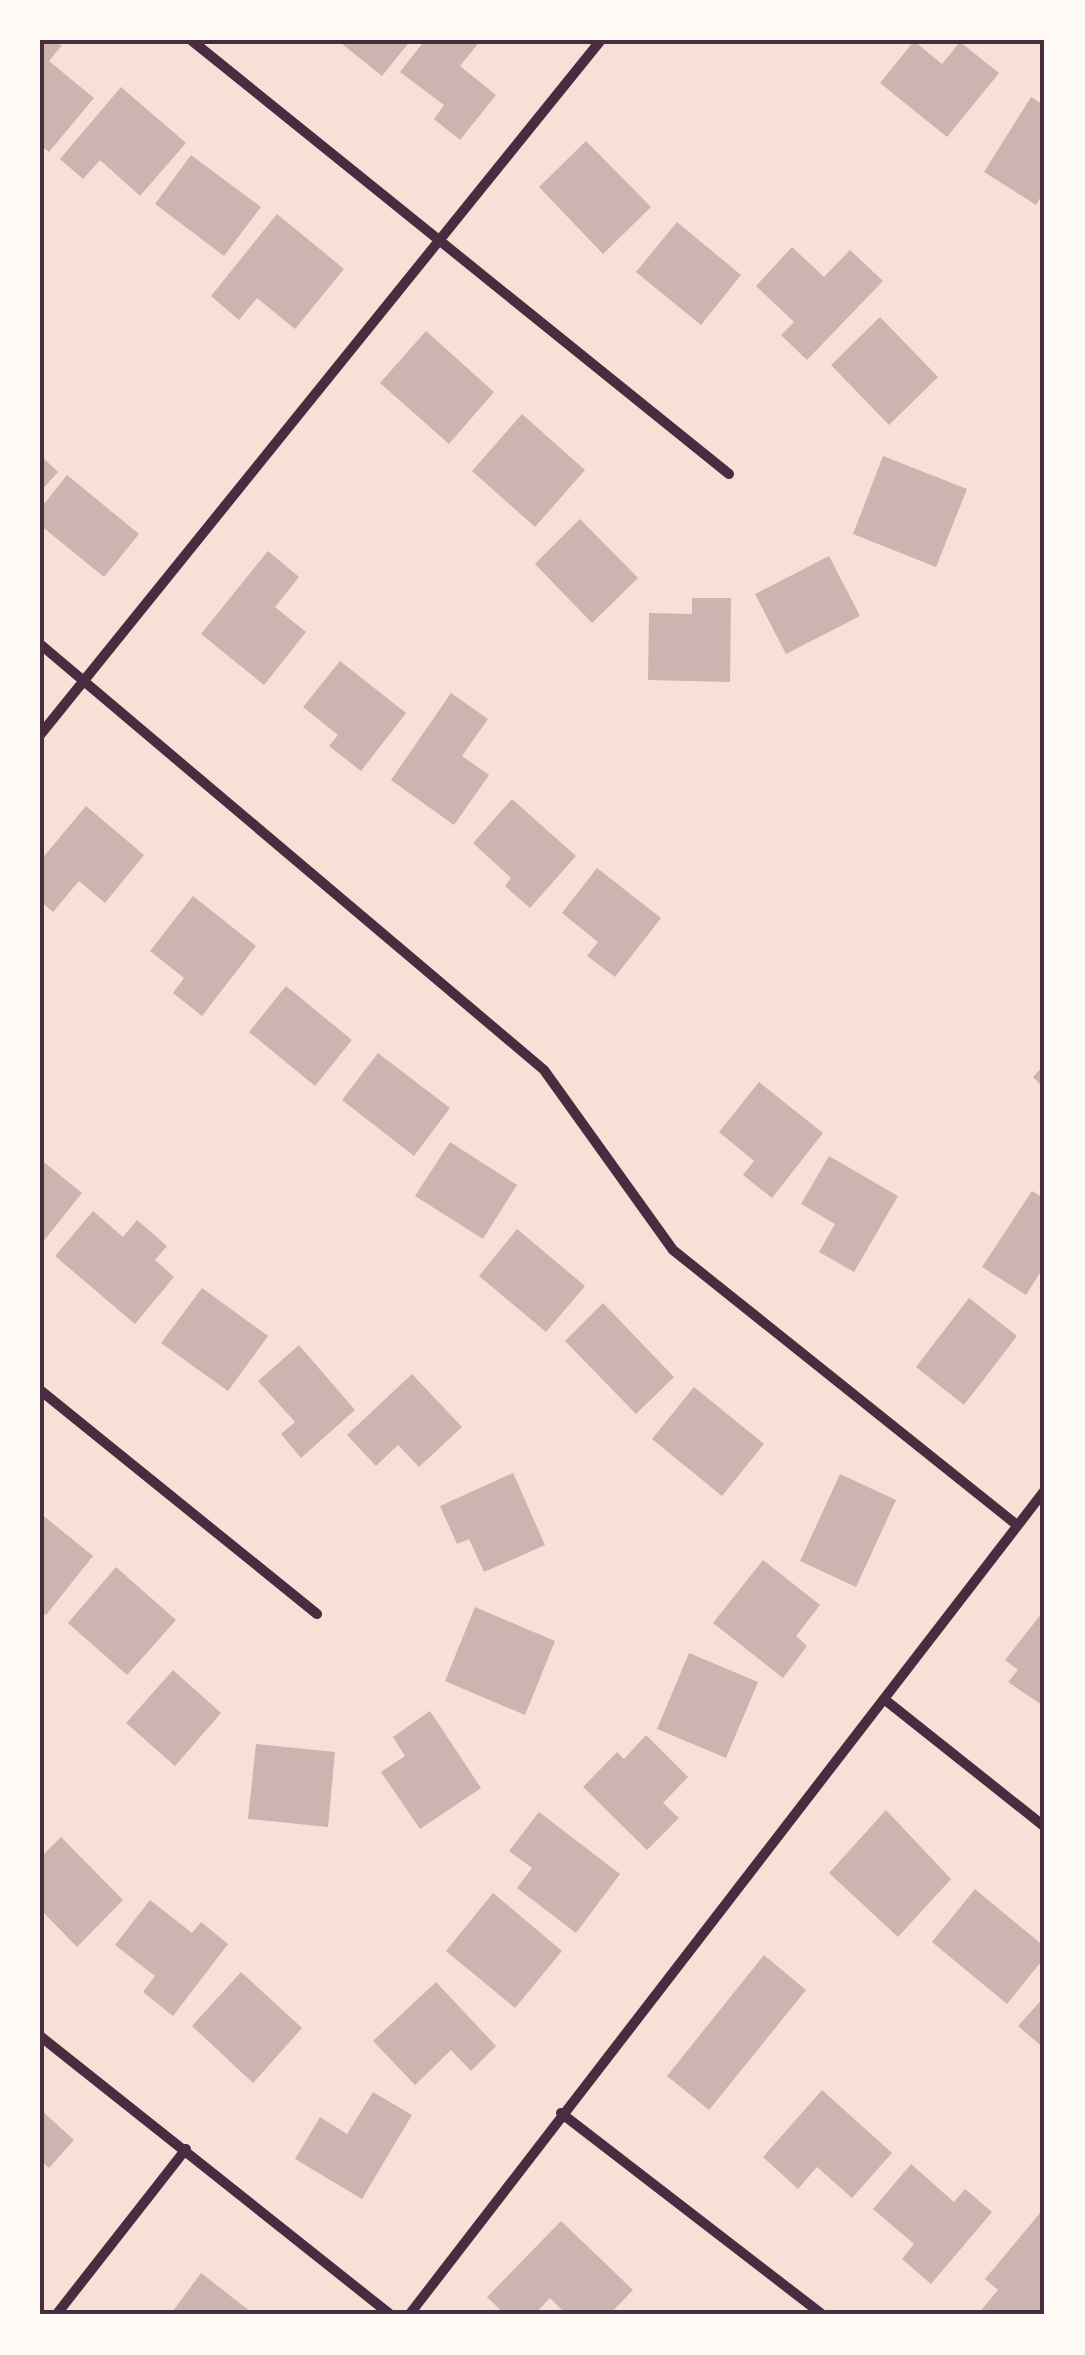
<svg xmlns="http://www.w3.org/2000/svg" width="1085" height="2355" viewBox="0 0 1085 2355" font-family="'Zilla Slab',serif">
<style>
.building{fill:#ccb4b1}
.lines{fill:none;stroke-linecap:round;stroke-linejoin:round}
.minor{stroke:#4a2c40;stroke-width:10}
.neatline{fill:none;stroke:#4a2c40;stroke-width:4}
</style>
<rect width="100%" height="100%" fill="#f7e1d7"/>
<!-- building -->
<path class="building" d="M40 40 62 45 49 61 94 98 49 152 40 145Z
M343 40H411L382 76 341 43Z
M425 40H481L460 66 496 95 460 140 434 119 444 105 400 72Z
M914 41 942 64 960 42 999 73 947 137 880 83Z
M121 87 186 143 140 196 100 160 83 179 60 159Z
M1031 97 1045 106V190L1036 205 984 172Z
M586 141 651 207 603 254 539 187Z
M191 155 261 207 224 256 155 204Z
M277 214 344 269 295 329 257 298 239 320 211 296Z
M677 222 741 275 701 325 636 272Z
M792 247 824 277 850 250 883 281 807 360 781 335 794 322 756 286Z
M880 317 938 377 889 425 831 365Z
M426 331 494 392 449 444 380 383Z
M522 414 585 470 535 527 472 471Z
M40 455 58 472 40 492Z
M883 456 967 489 936 567 853 534Z
M67 475 139 534 104 577 40 525V509Z
M580 519 638 578 592 623 535 564Z
M268 551 299 577 275 607 306 632 264 685 201 634Z
M829 556 860 616 786 654 755 594Z
M692 598H731L730 682 648 680 649 613 692 614Z
M340 661 406 713 361 771 329 746 338 735 303 707Z
M451 693 488 719 462 756 489 775 454 825 391 780Z
M512 799 576 856 530 908 505 886 511 878 473 843Z
M86 806 144 855 105 903 79 881 53 912 40 901V861Z
M597 868 661 918 615 977 587 956 598 942 562 913Z
M193 896 256 946 202 1016 173 993 184 978 150 951Z
M286 986 352 1040 315 1086 249 1032Z
M378 1053 450 1108 414 1156 342 1100Z
M1045 1064V1089L1033 1077Z
M759 1082 823 1133 772 1198 743 1175 754 1161 719 1132Z
M450 1142 517 1185 483 1239 415 1196Z
M829 1156 898 1196 854 1272 819 1252 835 1224 801 1204Z
M40 1159 82 1193 42 1243 40 1241Z
M1032 1191 1045 1199V1265L1026 1295 982 1267Z
M93 1211 123 1237 137 1220 167 1246 155 1260 174 1277 135 1324 55 1256Z
M517 1229 585 1286 546 1332 479 1276Z
M202 1288 268 1336 228 1391 161 1343Z
M969 1298 1017 1336 964 1405 916 1367Z
M603 1303 674 1377 636 1414 565 1341Z
M299 1345 355 1410 301 1458 281 1434 295 1422 258 1381Z
M412 1374 462 1427 419 1467 398 1445 376 1466 347 1435Z
M694 1387 764 1444 722 1496 652 1439Z
M513 1473 545 1545 484 1572 469 1539 457 1544 440 1506Z
M840 1474 896 1500 856 1587 800 1561Z
M40 1513 93 1556 46 1615 40 1611Z
M763 1560 820 1605 796 1636 807 1646 783 1678 713 1623Z
M116 1567 176 1620 127 1675 68 1623Z
M475 1607 555 1641 525 1715 445 1681Z
M1045 1609V1707L1008 1682 1018 1670 1005 1660Z
M689 1653 758 1682 726 1758 657 1729Z
M173 1670 221 1713 175 1766 126 1723Z
M430 1711 481 1788 420 1829 381 1772 405 1756 393 1737Z
M646 1735 688 1777 663 1803 679 1818 647 1850 583 1787 617 1752 624 1759Z
M256 1744 335 1752 328 1827 248 1819Z
M886 1810 951 1879 898 1937 829 1873Z
M539 1812 620 1874 576 1933 517 1888 532 1868 509 1851Z
M61 1837 123 1900 77 1947 40 1909V1858Z
M975 1889 1045 1947V1957L1007 2004 932 1942Z
M493 1893 562 1951 515 2008 446 1951Z
M150 1900 192 1933 201 1922 228 1944 173 2016 143 1992 155 1976 115 1945Z
M764 1955 806 1990 709 2110 667 2076Z
M241 1972 302 2028 253 2083 192 2026Z
M436 1982 496 2046 471 2071 451 2050 415 2085 373 2041Z
M1045 1996V2049L1018 2026Z
M822 2090 892 2153 852 2198 817 2167 798 2189 763 2157Z
M373 2092 412 2115 362 2199 295 2159 320 2117 347 2134Z
M40 2109 74 2140 49 2168 40 2160Z
M911 2164 954 2202 965 2189 992 2212 931 2284 902 2259 914 2244 873 2209Z
M1040 2213 1045 2217V2315H977L998 2290 985 2279Z
M561 2221 633 2290 609 2315H567L550 2298 534 2315H506L487 2297Z
M201 2273 255 2315H170Z"/>
<g class="lines">
<!-- minor -->
<path class="minor" d="M191 40 729 474
M40 644 544 1070 673 1250 1017 1525
M40 735 601 40
M40 1390 317 1614
M884 1699 1045 1827
M40 2036 391 2315
M561 2113 823 2315
M56 2315 186 2149
M409 2315 1045 1490"/>
</g>
<!-- border -->
<rect width="1085" height="2355" fill="none" stroke="#fffaf5" stroke-width="85"/>
<rect x="42" y="42" width="1000" height="2270" class="neatline"/>
</svg>
